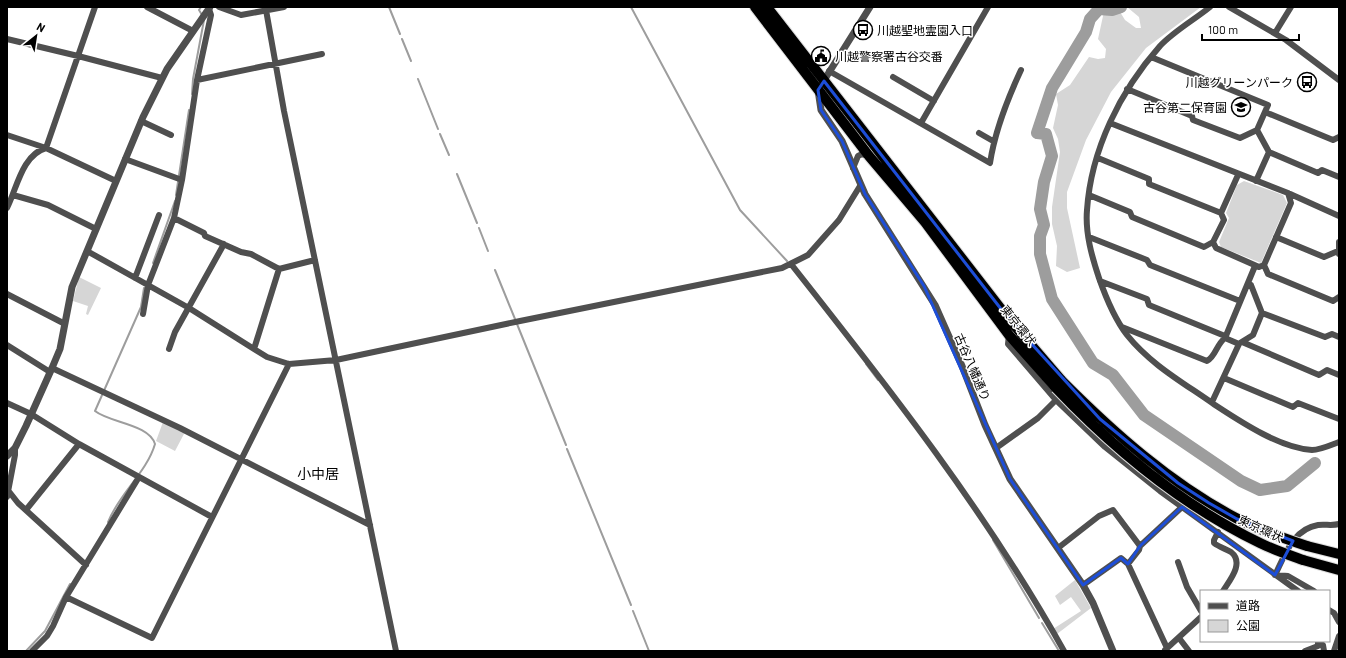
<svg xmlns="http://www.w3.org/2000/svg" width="1346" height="658" viewBox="0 0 1346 658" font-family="Barlow,'Noto Sans JP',sans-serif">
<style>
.green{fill:#d6d6d6}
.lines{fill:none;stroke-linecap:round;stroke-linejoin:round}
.stream{stroke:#9d9d9d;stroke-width:2}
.river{stroke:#9d9d9d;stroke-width:12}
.trunk-casing{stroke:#dbdbdb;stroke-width:12}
.minor{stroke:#4f4f4f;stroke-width:6}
.tertiary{stroke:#4f4f4f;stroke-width:7}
.trunk{stroke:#000;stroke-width:10}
.trunk-bridge-casing{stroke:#dbdbdb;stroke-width:12;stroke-linecap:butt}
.trunk-bridge{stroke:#000;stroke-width:10}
.marked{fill:none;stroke:#1d4ed8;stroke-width:3;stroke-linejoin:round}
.labels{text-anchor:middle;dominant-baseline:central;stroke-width:3;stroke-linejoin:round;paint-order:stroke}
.poi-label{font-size:12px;fill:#000;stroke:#fff;text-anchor:start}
.street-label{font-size:12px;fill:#000;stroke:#fff}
.quarter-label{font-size:14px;fill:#000;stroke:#fff}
</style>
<rect width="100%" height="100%" fill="#fff"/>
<!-- green -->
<path class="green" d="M1105 7H1117L1125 20 1136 28H1141L1139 17 1127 7H1201L1146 48 1111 92 1086 140 1067 192V208L1080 268 1067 272 1056 266 1057 246 1052 224V207L1060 152 1058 139 1053 128 1058 105 1056 94 1070 85 1089 57 1098 59 1105 58 1106 49 1098 39Z
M1244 181 1283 195 1287 203 1261 263 1221 247 1219 242 1229 218 1226 213 1237 185Z
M79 277 101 288 88 315 86 314 88 306 73 301Z
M163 422 185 432 175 451 156 441Z
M1075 580 1091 608 1057 634 1053 629 1081 611 1071 597 1060 605 1055 596Z"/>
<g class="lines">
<!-- stream -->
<path class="stream" d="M201 7 199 10 202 15
M389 7 400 34
M631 7 740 210 787 261
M402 39 411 61
M418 79 438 129
M192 94 193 79 204 20
M440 134 449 155
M457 174 477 223
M176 195 189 110
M479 228 488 251
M153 263 175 201
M495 270 515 319
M517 324 566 445
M866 364 878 380
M567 449 631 605
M108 522C119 494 147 472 155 444 149 424 110 423 95 411L141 307 144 288
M993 540 1039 618
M633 611 649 651
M1042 623 1059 651
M26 651 45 631 70 584"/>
<!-- river -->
<path class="river" d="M1121 7 1112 10 1099 9 1090 19 1086 32 1052 88 1037 133 1046 134 1052 156 1044 182 1040 209 1044 225 1040 236V254L1052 299 1093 363 1113 375 1144 415 1241 481 1260 490 1287 486 1315 463"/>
<!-- trunk casing -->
<g class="trunk-casing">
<path id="trunk" d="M755 7 869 156 925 222 1009 335 1056 388
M767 7 1008 318 1062 381
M1307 546 1339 554
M1303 560 1339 570"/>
</g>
<!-- minor -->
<path class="minor" d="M147 7 193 31
M219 7 241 15 284 7
M1210 7C1194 20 1174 31 1160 46 1120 91 1091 150 1087 210 1085 233 1092 257 1099 278 1106 298 1114 318 1127 335 1151 365 1184 383 1215 405 1241 422 1280 448 1312 450 1320 450 1331 445 1339 442
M1229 7 1286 40 1339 80
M266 10 284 111 396 651
M1275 33 1291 7
M7 39 78 56 162 78
M1151 57 1268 105 1257 130 1269 152
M829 71 990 163C995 130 1007 100 1021 70
M893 77 934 101
M197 80 322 54
M1127 89 1192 116 1193 120 1240 138 1257 130
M1265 112 1333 140 1339 137
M141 121 171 135
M921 123 988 7
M1110 123 1288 193 1339 216
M979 133 993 141
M7 135 46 148 95 7
M1098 158 1149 179V184L1221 213
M125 159 182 180 174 218 148 285 143 314
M853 168 858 156 862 154 869 156
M1238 175 1221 213 1224 220 1213 242 1216 248 1259 267 1264 265 1268 274 1333 301 1339 297
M182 180 197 80 211 15 209 9
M1256 181 1269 152 1318 173 1322 170 1339 177
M13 195 48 205 96 229
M1089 195 1130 212 1132 217 1204 247 1213 242
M7 208C17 188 22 155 46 148L116 181
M174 218 204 233 205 236 241 252 251 254 279 269
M1089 237 1147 260 1150 265 1240 301
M1276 237 1324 257 1338 251
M1339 242V254
M87 251 189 308 254 349 267 357 289 364 336 360 520 321 782 268 808 255 839 220 860 186
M791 264C889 388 987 513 1064 651
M1264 265 1291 203 1288 193
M135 278 159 215
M1100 281 1147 299 1149 305 1225 336
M1248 283 1251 285 1262 313 1325 337 1332 334 1339 337
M7 294 65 324
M1122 327 1207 361C1216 356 1216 345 1225 338
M1009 335 1008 344 1056 400 1105 447 1160 491 1298 591
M1242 342 1319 375 1327 370 1339 375
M1240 343 1253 335 1262 313
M7 345 50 372
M169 349 175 332 224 244
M254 349 279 269 315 260
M52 368 180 428 370 525
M1224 378 1293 407 1298 403 1339 419
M1212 402 1239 344 1225 338 1255 266
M7 403 31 414 79 444 212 517
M996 448 1038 418 1056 400
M7 489 18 503 86 565
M7 497 15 455V448
M26 510 79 444
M1218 532 1214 540V543C1219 547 1226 549 1231 552 1245 563 1229 581 1223 591
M1058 548 1099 516 1113 510 1140 546
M1178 562 1187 587 1201 611
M1128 564 1139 550 1140 546 1182 507
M1275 575C1285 555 1293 529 1318 525 1325 524 1332 526 1339 524
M1275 575 1288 576 1314 591
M1083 585 1121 558 1128 564 1167 648
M66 597 152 638 289 364
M1329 610 1334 613 1339 622
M1179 638 1189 651
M1318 643 1323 645 1324 651
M1165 650 1201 617
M32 651 47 636 53 626 66 597 139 477
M1305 651 1318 646V641
M1334 651 1339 636"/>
<!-- tertiary -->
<path class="tertiary" d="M870 7 818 90 821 110 842 141 865 194 935 305 962 366 985 425 1010 479 1083 585 1093 603 1113 651
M7 456 15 448 26 426 52 368 60 349 72 287 143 117 167 69 210 7"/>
<!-- trunk -->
<use href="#trunk" class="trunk"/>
<!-- trunk-bridge casing -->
<g class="trunk-bridge-casing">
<path id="trunk-bridge" d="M1062 381C1114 433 1170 483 1236 518 1259 530 1283 538 1307 546
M1056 388C1115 450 1183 506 1260 543 1274 550 1289 555 1303 560"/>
</g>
<!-- trunk-bridge -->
<use href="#trunk-bridge" class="trunk-bridge"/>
</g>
<!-- marked area -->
<path class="marked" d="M824 81 1008 318 1100 419 1178 483 1209 503 1237 519 1293 541 1275 575 1182 507 1140 546 1128 564 1121 558 1083 585 1010 479 924 286 865 194 842 141 821 110 818 90Z"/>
<!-- icons -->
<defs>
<g id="bus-ring" transform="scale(1)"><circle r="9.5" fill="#fff" stroke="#000" stroke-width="1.5"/><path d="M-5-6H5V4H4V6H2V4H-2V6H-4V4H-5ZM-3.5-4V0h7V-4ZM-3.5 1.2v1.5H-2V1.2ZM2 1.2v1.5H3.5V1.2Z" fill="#000"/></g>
<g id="civic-ring" transform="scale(1)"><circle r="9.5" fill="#fff" stroke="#000" stroke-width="1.5"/><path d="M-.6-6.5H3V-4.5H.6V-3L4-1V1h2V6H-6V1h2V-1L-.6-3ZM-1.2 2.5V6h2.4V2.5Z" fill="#000"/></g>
<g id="school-ring" transform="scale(1)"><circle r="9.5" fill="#fff" stroke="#000" stroke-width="1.5"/><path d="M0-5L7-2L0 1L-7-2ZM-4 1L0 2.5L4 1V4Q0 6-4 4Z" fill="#000"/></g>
</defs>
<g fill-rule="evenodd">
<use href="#bus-ring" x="863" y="30"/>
<use href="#civic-ring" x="821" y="56"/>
<use href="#bus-ring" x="1307" y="82"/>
<use href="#school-ring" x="1241" y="107"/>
</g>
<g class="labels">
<!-- poi labels -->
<g class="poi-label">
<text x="877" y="30">川越聖地霊園入口</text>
<text x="835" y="56">川越警察署古谷交番</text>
<text x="1293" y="82" text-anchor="end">川越グリーンパーク</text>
<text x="1227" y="107" text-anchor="end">古谷第二保育園</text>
</g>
<!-- street labels -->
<g class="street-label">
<text transform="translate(1019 325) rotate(51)">東京環状</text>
<text transform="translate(973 367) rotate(67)">古谷八幡通り</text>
<text transform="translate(1261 528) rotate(25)">東京環状</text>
</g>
<!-- quarter labels -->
<g class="quarter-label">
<text x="318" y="473">小中居</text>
</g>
</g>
<!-- border -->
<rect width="1346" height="658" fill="none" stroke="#000000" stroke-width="16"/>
<!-- legend -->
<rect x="1200" y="590" width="130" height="52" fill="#ffffff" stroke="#999999"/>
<rect x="1208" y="603" width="20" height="6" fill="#4f4f4f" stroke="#999999"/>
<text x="1236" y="610" font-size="12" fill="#000000">道路</text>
<rect x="1208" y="620" width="20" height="12" fill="#d6d6d6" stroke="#999999"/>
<text x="1236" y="630" font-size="12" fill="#000000">公園</text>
<!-- north arrow -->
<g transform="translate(36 36) rotate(30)" stroke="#ffffff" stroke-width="3" paint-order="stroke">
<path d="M0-3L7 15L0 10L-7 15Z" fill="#000000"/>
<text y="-6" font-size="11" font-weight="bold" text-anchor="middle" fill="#000000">N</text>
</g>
<!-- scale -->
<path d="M1202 34v6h97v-6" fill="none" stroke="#000000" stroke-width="2"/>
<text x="1208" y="34" font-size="12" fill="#000000" stroke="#ffffff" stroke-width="3" paint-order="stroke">100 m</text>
</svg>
